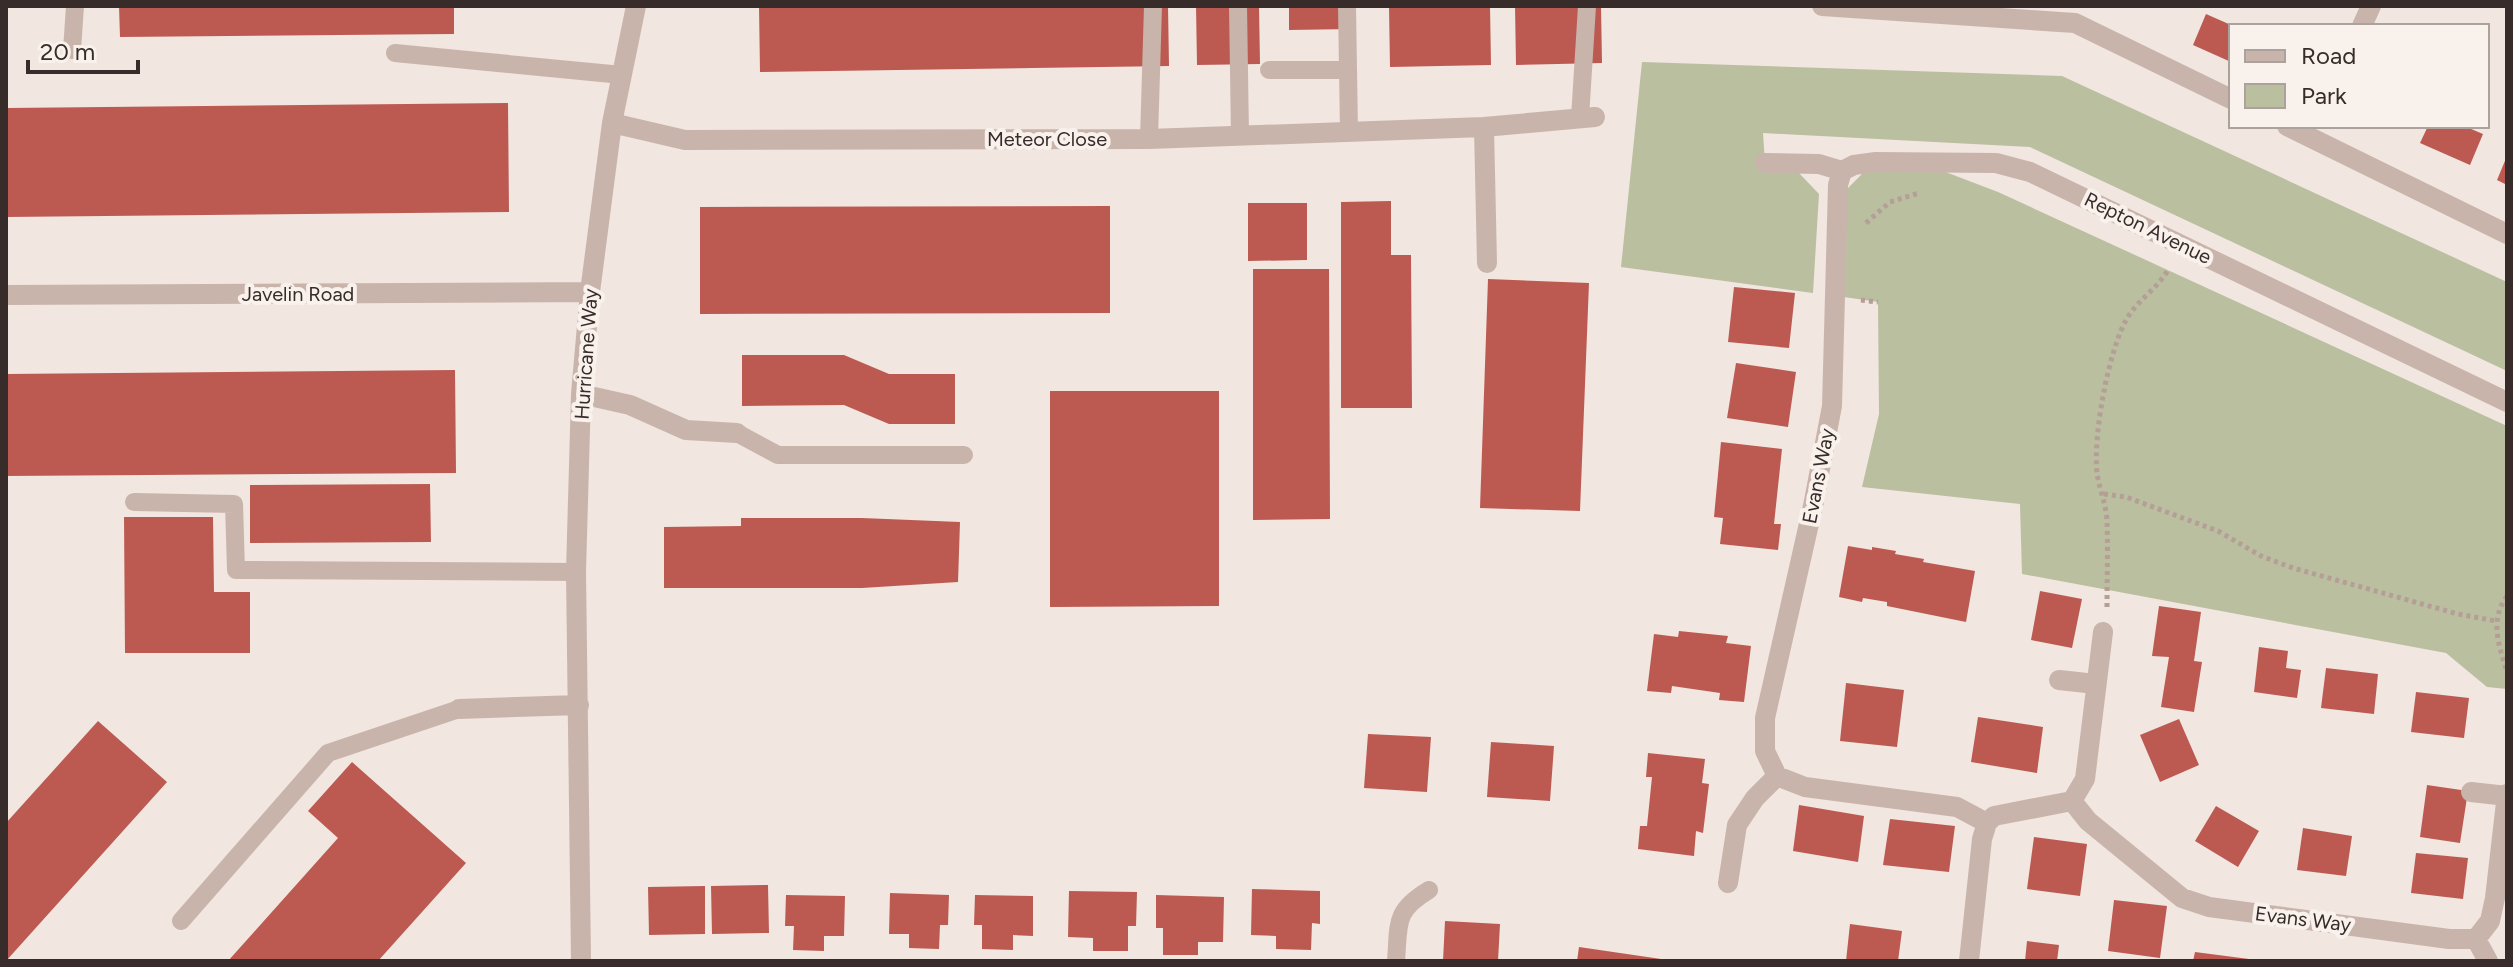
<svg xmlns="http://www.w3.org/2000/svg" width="2513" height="967" viewBox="0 0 2513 967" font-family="Figtree,sans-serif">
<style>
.green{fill:#babfa0}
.building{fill:#bc5a52}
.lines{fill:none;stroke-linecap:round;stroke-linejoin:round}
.path{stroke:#b49e96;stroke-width:5;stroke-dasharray:4 4;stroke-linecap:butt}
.service{stroke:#c9b4ac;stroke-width:18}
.minor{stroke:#c9b4ac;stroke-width:20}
.labels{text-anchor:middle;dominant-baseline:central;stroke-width:8;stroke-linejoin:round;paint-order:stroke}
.street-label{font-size:20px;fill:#372c2a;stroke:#f9f1ec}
</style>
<rect width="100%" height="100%" fill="#f1e6e0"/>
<!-- green -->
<path class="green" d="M1642 62 2062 76 2507 282V371L2030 147 1763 133 1765 163 1798 172 1819 194 1813 293 1621 267Z
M1935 168 1998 192 2507 426V689L2487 687 2446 653 2022 574 2020 504 1862 487 1879 414 1878 302 1844 297 1845 191 1866 170Z"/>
<!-- building -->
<path class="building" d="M119 6H454V34L120 37Z
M759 6H1168L1169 66 760 72Z
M1196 6H1259L1260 64 1197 65Z
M1289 6H1353V29L1289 30Z
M1389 6H1490L1491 65 1390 67Z
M1515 6H1601L1602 63 1516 65Z
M2206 14 2231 25V62L2193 45Z
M508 103 509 212 6 217V108Z
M2428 126H2464L2483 134 2470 165 2420 143Z
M2507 156V185L2497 180Z
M1391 201V255H1411L1412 408H1341V202Z
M1248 203H1307V260L1248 261Z
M1110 206V313L700 314V207Z
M1253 269H1329L1330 519 1253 520Z
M1488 279 1589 283 1580 511 1480 508Z
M1734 287 1795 293 1789 348 1728 342Z
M742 355H844L889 374H955V424H889L844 405 742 406Z
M1736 363 1796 372 1788 427 1727 418Z
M455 370 456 473 6 476V374Z
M1050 391H1219V606L1050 607Z
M1721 442 1782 449 1774 524H1781L1778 550 1720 544 1723 518 1714 517Z
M430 484 431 542 250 543V485Z
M124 517H213L214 592H250V653H125Z
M741 518H862L960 522 958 582 862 588H664V527L741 526Z
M1848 546 1872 550V547L1896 551 1895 554 1924 559 1923 562 1975 571 1966 622 1887 606V602L1863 598 1862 602 1839 597Z
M2040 591 2082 599 2072 648 2031 640Z
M2159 606 2201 612 2194 661 2202 662 2194 712 2161 707 2169 657 2152 656Z
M1679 631 1728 636 1726 643 1751 646 1744 702 1719 700 1720 693 1672 686 1671 693 1647 691 1654 634 1678 637Z
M2259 647 2288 651 2286 668 2301 670 2297 698 2254 692Z
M2326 668 2378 674 2374 714 2321 708Z
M1846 683 1904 690 1897 747 1840 741Z
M2416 692 2469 698 2464 738 2411 732Z
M1978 717 2043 727 2037 773 1971 762Z
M2179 719 2199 765 2160 782 2140 735Z
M98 721 167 782 6 961V823Z
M1368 734 1431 737 1427 792 1364 788Z
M1491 742 1554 746 1550 801 1487 797Z
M1648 753 1705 759 1702 783 1709 784 1703 833 1696 831 1694 856 1638 849 1640 826H1647L1652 777H1646Z
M352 762 466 863 378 961H228L338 838 308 811Z
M2427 785 2468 791 2460 843 2420 837Z
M1799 805 1864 816 1858 862 1793 851Z
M2216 806 2259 831 2238 867 2195 841Z
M1890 819 1955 826 1949 872 1883 865Z
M2303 828 2352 836 2346 876 2297 870Z
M2034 837 2087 844 2080 896 2027 889Z
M2416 853 2468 858 2463 899 2411 893Z
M768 885 769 933 712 934 711 886Z
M705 886V934L649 935 648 887Z
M1252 889 1320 891V924L1312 923 1311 950 1276 949V936L1251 935Z
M1069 891 1137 892 1136 926H1128V951H1093V938L1068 937Z
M890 893 949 895 948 925H940L939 949 909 948V934H889Z
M786 895 845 896 844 936H824V951L793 950 794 926H785Z
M975 895 1033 896V936L1013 935V950L982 949V925H974Z
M1156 895 1224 897 1223 942H1198V955H1163V928H1156Z
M2114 900 2167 906 2160 958 2108 951Z
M1445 921 1500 924 1498 961H1443Z
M1850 924 1902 931 1898 961H1846Z
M2027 941 2059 945 2057 961H2025Z
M1579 947 1661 959V961H1577Z
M2195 952 2249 959V961H2193Z"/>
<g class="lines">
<!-- path -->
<path class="path" d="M1866 223 1890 202 1919 193
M1861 300 1878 302
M2104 494 2126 497 2218 531 2261 556 2293 568 2458 614 2496 621
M2507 596C2489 621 2499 645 2507 672
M2107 607C2107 578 2108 549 2107 521 2106 503 2099 488 2097 473 2093 435 2108 355 2125 322 2135 302 2157 289 2168 270"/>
<!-- service -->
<path class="service" d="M1238 6 1240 136
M1347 6 1349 132
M72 50 75 6
M395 53 622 75
M1269 70H1348
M1580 118 1587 6
M1149 139 1153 6
M737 433 778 455H964
M134 502 234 504 236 570 576 572
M181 921 328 753 459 709
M1396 961C1399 923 1394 911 1429 890"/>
<!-- minor -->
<path class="minor" d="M1822 6 2075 23 2231 99
M2362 26 2371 6
M612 123 685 140 1149 139 1484 127 1595 117
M2287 126 2507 234
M1484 127 1487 263
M1765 163 1819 164 1842 171 1854 165 1876 162 1996 163 2030 172 2507 402
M1842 171 1838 185 1832 406 1813 506 1765 718V751L1777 776 1805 787 1957 807 1987 823
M6 295 590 292
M581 394 630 405 686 430 737 433
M2059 680 2096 684
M459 709 579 705
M2471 792 2507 796
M2072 801 2088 821 2182 898 2209 907 2449 939H2476
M1728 883 1737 825 1755 798 1777 776
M581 961 576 572 581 394 590 292 612 123 636 6
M1969 961 1982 839 1987 823 1994 816 2072 801 2085 779 2103 632
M2488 961 2476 939 2490 921 2495 898 2507 794"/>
</g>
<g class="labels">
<!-- street labels -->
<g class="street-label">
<text x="1047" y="139">Meteor Close</text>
<text transform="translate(2148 228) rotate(26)">Repton Avenue</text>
<text x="298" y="294">Javelin Road</text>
<text transform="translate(586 354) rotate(-86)">Hurricane Way</text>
<text transform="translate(1818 476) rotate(-79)">Evans Way</text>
<text transform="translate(2303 919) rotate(7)">Evans Way</text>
</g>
</g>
<!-- border -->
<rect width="2513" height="967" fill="none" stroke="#372c2a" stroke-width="16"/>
<!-- legend -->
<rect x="2229" y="24" width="260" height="104" fill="#f9f1ec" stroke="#aba29e" stroke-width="2"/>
<rect x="2245" y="50" width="40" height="12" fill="#c9b4ac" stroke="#aba29e" stroke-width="2"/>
<text x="2301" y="64" font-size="24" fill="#372c2a">Road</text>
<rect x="2245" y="84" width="40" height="24" fill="#babfa0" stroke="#aba29e" stroke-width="2"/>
<text x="2301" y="104" font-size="24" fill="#372c2a">Park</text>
<!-- scale -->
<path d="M28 60v12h110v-12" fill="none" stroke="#372c2a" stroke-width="4"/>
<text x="40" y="60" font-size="24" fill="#372c2a" stroke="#f9f1ec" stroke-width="6" paint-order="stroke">20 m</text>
</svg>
